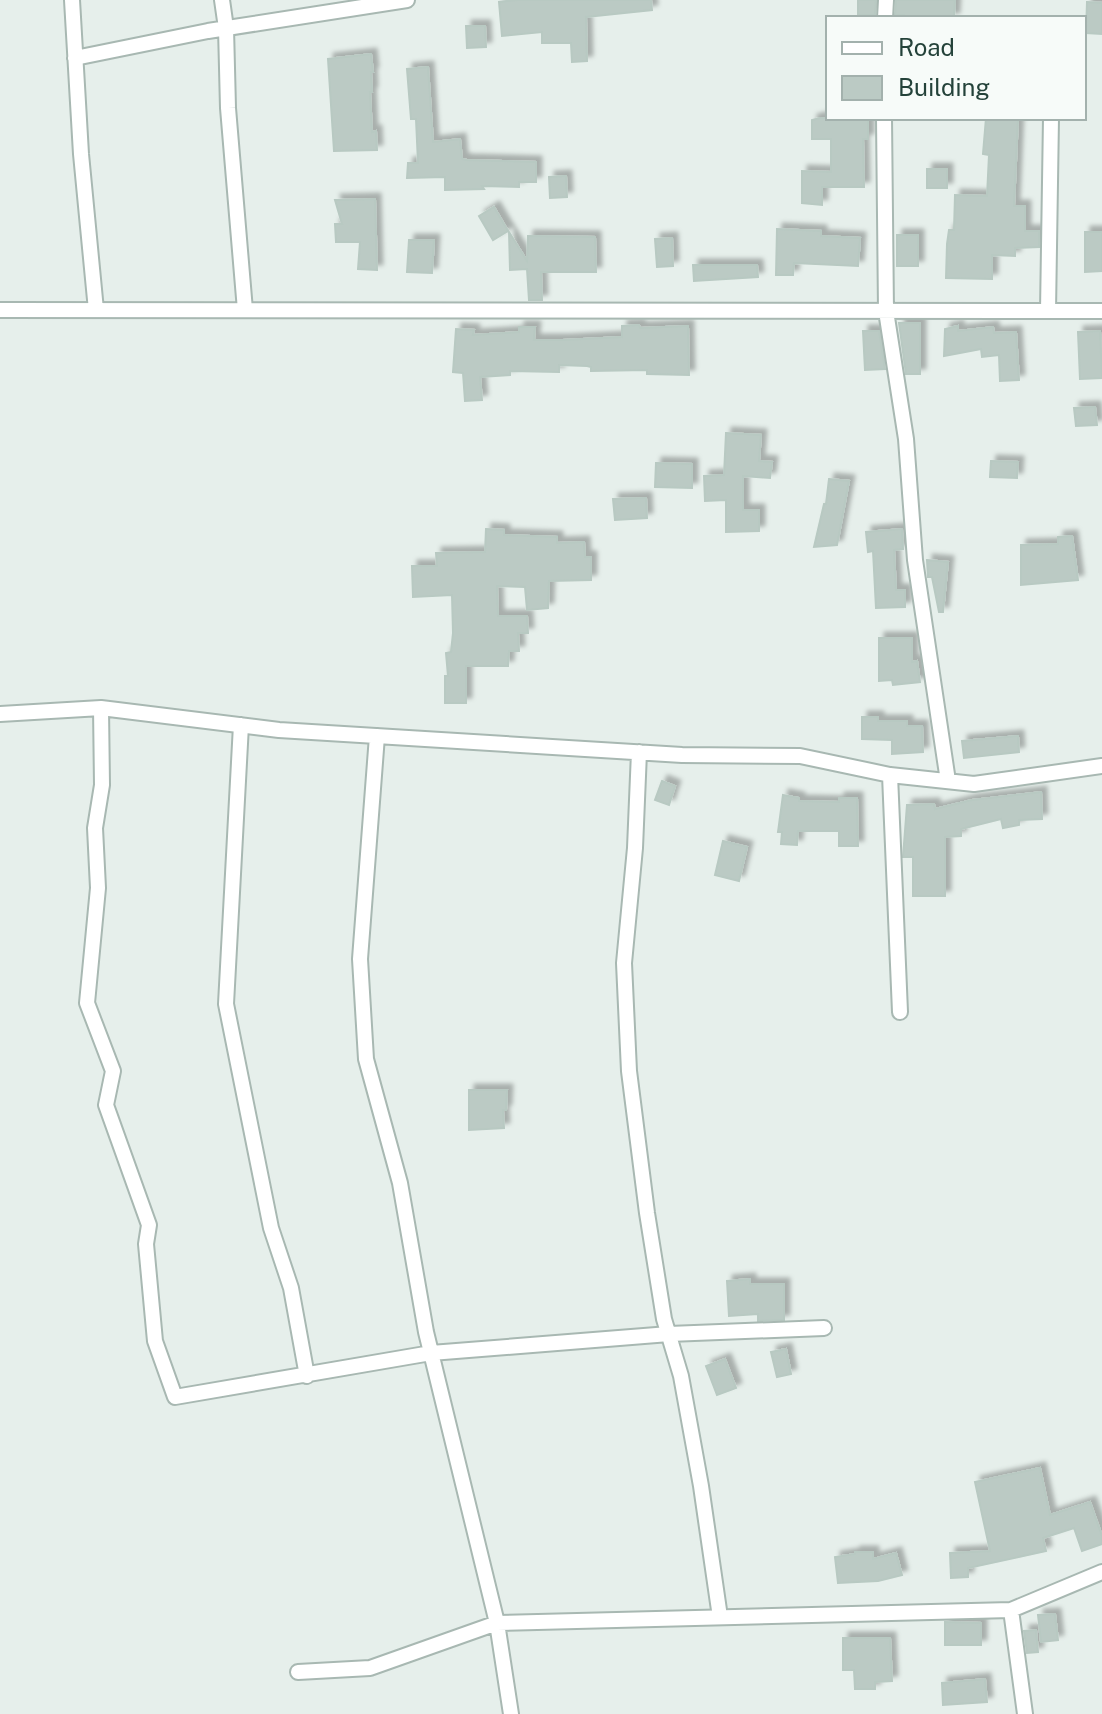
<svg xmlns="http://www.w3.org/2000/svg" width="1102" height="1714" viewBox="0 0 1102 1714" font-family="'Public Sans',sans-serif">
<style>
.building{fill:#bbcac4;stroke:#b8c9c2;stroke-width:2;filter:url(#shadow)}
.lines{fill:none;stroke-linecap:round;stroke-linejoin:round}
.minor-casing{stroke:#a8b8b2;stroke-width:18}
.minor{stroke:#fff;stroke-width:14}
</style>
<defs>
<filter id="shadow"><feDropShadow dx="5.5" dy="-5.5" stdDeviation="2" flood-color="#0004"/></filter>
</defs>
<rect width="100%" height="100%" fill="#e6efeb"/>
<!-- building -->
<path class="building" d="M517 0H651L652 10 586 17 587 61 572 62 571 43H542V32L502 36 499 2Z
M858 0H876L875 15H858Z
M896 0H955L954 18H904V15H895Z
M1087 2 1102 3V34L1086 33Z
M466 26H485L486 47 467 48Z
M371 54 373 72H371L372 92H370L372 132 376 131 377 150 334 151 328 59Z
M428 67 433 142 460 139 462 159 467 160 536 162V182H519V187L482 186 484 189 445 190V177L407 178 408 163H418L416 119H411L407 69Z
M820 118 868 120V139H863L864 187H822V205L802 203V171L831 172V139H812V120Z
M986 118H1018L1014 206H1025V231H1039V247L1015 248V256L992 255V279L946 278 947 244 949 230H954L955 195 987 196 989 155 983 154Z
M927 169H947V188H927Z
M566 176 567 197 550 198 549 177Z
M375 199 377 270 358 269 360 242H336L335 224H342L335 200Z
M494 207 508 231 493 240 479 216Z
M777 229 821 231V236L860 238 858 266 794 263 793 275H776Z
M509 232 527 261 528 236 595 237 596 272H541L542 300H529L527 269 510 270Z
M1085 232H1102V271L1085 272Z
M897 235H918V266H897Z
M672 238 673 266 657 267 655 239Z
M409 240H434L432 273 407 272Z
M693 265H757L758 277 694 281Z
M899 323H920V374H906Z
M639 325 640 328 688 326 689 375 647 374V370L591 371V367L587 366 559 365V372L510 371V375L480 377 482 400 465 401 463 373 453 372 456 329 474 330 473 335 519 332V327H535L534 340H563L622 337V326Z
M958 326V331L993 327 994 333 1016 332 1019 380 1000 381 999 355 982 357 981 349 944 356 945 329Z
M863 331H879L885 369 865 370Z
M1100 331 1102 378 1080 379 1078 332Z
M1095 407 1097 425 1076 426 1074 408Z
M726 433 761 435 759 461 772 462 770 478 743 476V510H759V531L726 532V500L705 501 704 476 724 475Z
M991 461 1018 462 1017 478 990 477Z
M656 463 692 464V488L655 487Z
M829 479 849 481 837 545 814 547 824 504H826Z
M646 498 647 518 615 520 613 499Z
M486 529 504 530V535L557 537V543L584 542 585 557H591V580L549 581 548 608 527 610 525 587 497 586 498 616H527L528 633H518L519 651H509L508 666H466V703H445V676H448L446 653 451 652 453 633 452 595 413 597 412 566H437L436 553 485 552Z
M902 529 903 549 894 550 896 590H905V607L876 608 873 551 868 552 866 532Z
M1072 536 1078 580 1021 585V545L1058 544V537Z
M927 560 948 562 943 612H939L932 577H928Z
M879 638H912V662L917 661 920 682 893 685 892 680 879 681Z
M862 717H878V721H907V726H922L923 752 892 754V740L862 739Z
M1018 736 1019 752 964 758 962 741Z
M662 781 675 786 669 805 655 800Z
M1041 792 1042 819 1019 820V825L1003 828 1001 819 961 829V836L945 837V896H913V857H903L907 805 934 804 935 809 972 800Z
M783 795 799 798V801L839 802V798H857L858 846H839V831H798L797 845 781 844 782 832H778Z
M723 841 747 847 739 881 715 875Z
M469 1090H507L506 1110H503L504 1128 469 1130Z
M750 1279V1284H784V1320L758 1321V1314L729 1316 727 1281Z
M786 1349 791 1374 777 1377 771 1352Z
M725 1359 736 1388 717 1395 706 1366Z
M1040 1468 1050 1515 1090 1502 1102 1536V1544L1082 1551 1074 1528 1043 1538 1046 1551 968 1568V1577L951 1578 950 1553 990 1551 975 1482Z
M855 1552H873V1559L896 1553 902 1575 878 1581 838 1583 835 1557 855 1554Z
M1055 1614 1058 1640 1041 1642 1038 1615Z
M945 1622 981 1623V1645H945Z
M1036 1630 1038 1652 1027 1653 1024 1631Z
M843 1638H890L892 1681 875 1682V1689H855L854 1670H843Z
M985 1679 987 1702 943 1705 942 1683Z"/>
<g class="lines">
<!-- minor casing -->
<g class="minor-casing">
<path id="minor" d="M72 0 81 154 96 310
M222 0 226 28 228 108 245 310
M885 18 886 0
M75 58 208 31 407 0
M884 118 886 311 906 439 915 560 948 781
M0 310 1102 311
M1048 311 1051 118
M101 708 102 785 95 828 98 888 87 1003 113 1071 106 1105 149 1225 146 1244 155 1341 175 1397 431 1353 669 1334 824 1328
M0 714 101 708 279 730 682 755 800 756 890 775 974 784 1102 766
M241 725 226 1004 271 1228 291 1288 307 1376
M377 736 360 959 366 1059 400 1183 426 1332 497 1623 511 1714
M639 752 635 848 624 963 629 1071 647 1213 664 1319 681 1376 701 1486 720 1617
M890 775 900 1012
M1011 1610 1025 1714
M298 1672 370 1668 497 1623 1011 1610 1102 1572"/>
</g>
<!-- minor -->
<use href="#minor" class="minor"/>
</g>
<!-- legend -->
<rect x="826" y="16" width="260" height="104" fill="#f7fbf9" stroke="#a3b1ad" stroke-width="2"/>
<rect x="842" y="42" width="40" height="12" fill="#ffffff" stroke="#a3b1ad" stroke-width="2"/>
<text x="898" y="56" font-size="24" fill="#24423a">Road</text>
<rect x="842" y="76" width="40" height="24" fill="#bbcac4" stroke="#a3b1ad" stroke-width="2"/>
<text x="898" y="96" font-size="24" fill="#24423a">Building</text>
</svg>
